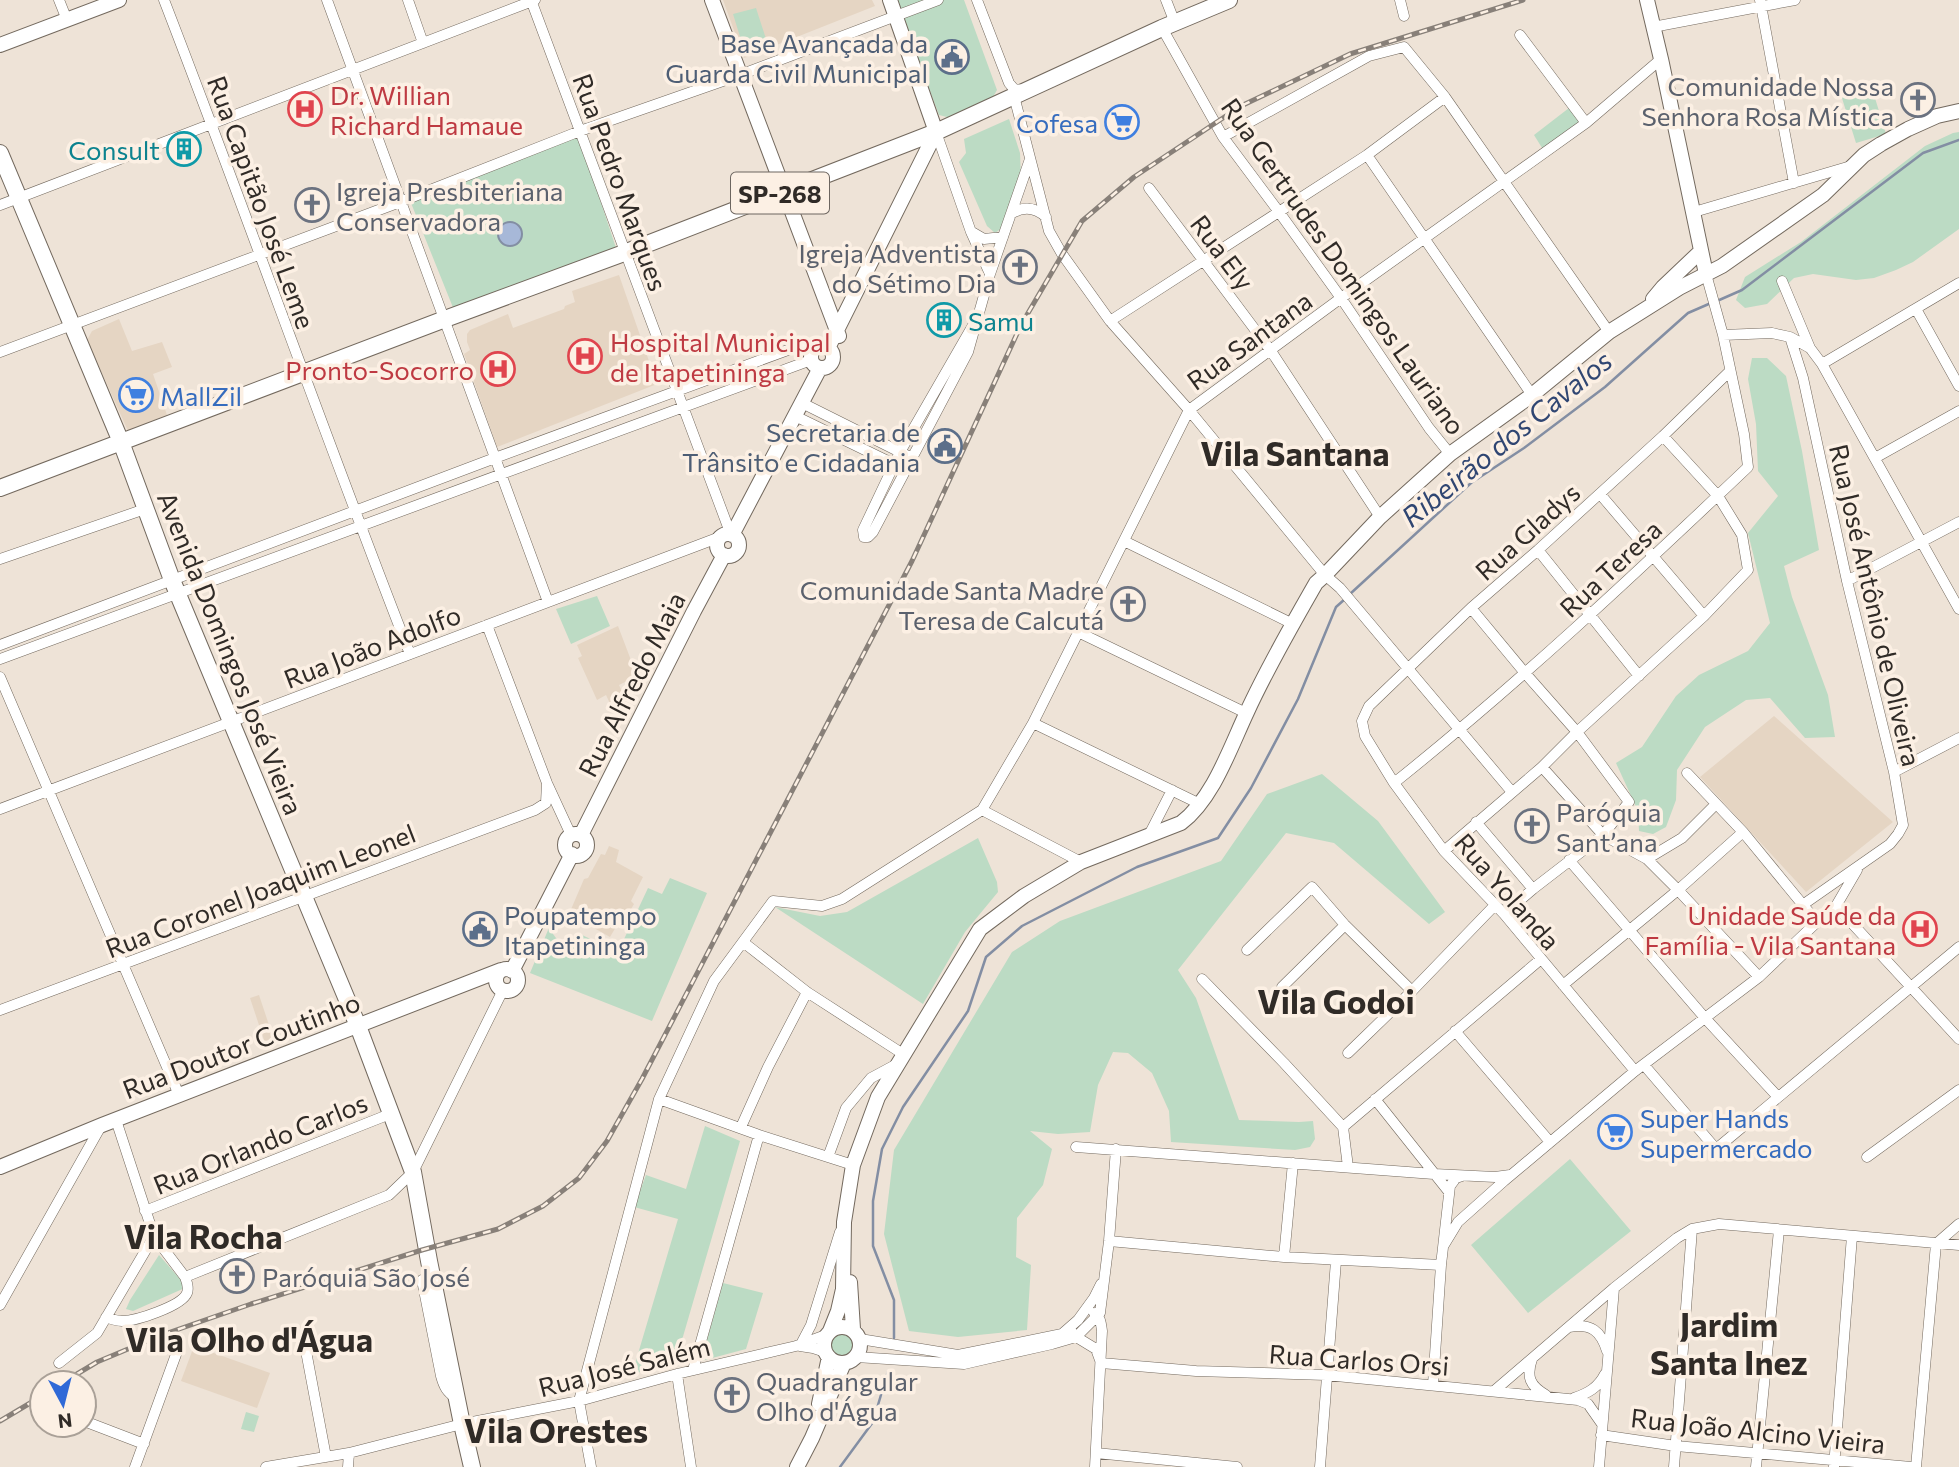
<svg xmlns="http://www.w3.org/2000/svg" width="1959" height="1467" viewBox="0 0 1959 1467" font-family="Commissioner,sans-serif">
<style>
.built{fill:#e5d5c3}
.green{fill:#bcdbc4}
.water{fill:#a7b8d8;stroke:#838ea3;stroke-width:2}
.lines{fill:none;stroke-linecap:round;stroke-linejoin:round}
.stream{stroke:#838ea3;stroke-width:2.5}
.street-casing{stroke:#73695e;stroke-width:11}
.secondary-casing{stroke:#73695e;stroke-width:16}
.primary-casing{stroke:#73695e;stroke-width:18}
.street{stroke:#fff;stroke-width:10}
.secondary{stroke:#fff;stroke-width:14}
.primary{stroke:#fff;stroke-width:16}
.rail-casing{stroke:#888079;stroke-width:5}
.rail{stroke:#fcf0e4;stroke-width:2.5;stroke-dasharray:8;stroke-linecap:butt}
.labels{text-anchor:middle;dominant-baseline:central;stroke-width:7;stroke-linejoin:round;paint-order:stroke}
.shield{fill:#fcf0e4;stroke:#6d6660;stroke-width:2}
.shield-label{font-size:24px;font-weight:bold;fill:#302b27}
.service-label{font-size:26px;fill:#4e5e75;stroke:#fcf0e4;text-anchor:end}
.worship-label{font-size:26px;fill:#5b616d;stroke:#fcf0e4;text-anchor:start}
.health-label{font-size:26px;fill:#be3a42;stroke:#fcf0e4;text-anchor:start}
.shop-label{font-size:26px;fill:#366cbe;stroke:#fcf0e4;text-anchor:start}
.culture-label{font-size:26px;fill:#0d838f;stroke:#fcf0e4;text-anchor:end}
.street-label{font-size:26px;fill:#302b27;stroke:#fcf0e4}
.water-label{font-size:28px;font-style:italic;fill:#304672;stroke:#fcf0e4}
.district-label{font-size:33px;font-weight:bold;fill:#302b27;stroke:#fcf0e4}
</style>
<rect width="100%" height="100%" fill="#eee3d7"/>
<!-- built -->
<path class="built" d="M723 0H872L875 6 744 58Z
M619 275 657 384 497 447 464 354 470 350 467 342V334L470 330 508 314 513 328 564 309 565 306 575 302 572 291Z
M119 319 132 351 162 342 172 367 153 374 167 415 128 431 87 340 92 331Z
M618 626 637 676 619 685 624 696 620 697 624 708 614 712 606 695 597 700 578 658 582 656 577 645Z
M1774 716 1893 822 1806 892 1700 777Z
M609 846 619 850 616 862 643 877 631 901 634 904 627 916 623 915 610 937 569 914 584 879 588 878 601 854 605 855Z
M259 995 274 1040 265 1043 250 998Z
M194 1346 270 1373 257 1408 181 1381Z"/>
<!-- green -->
<path class="green" d="M896 0H964L997 90 993 97 951 118 939 115Z
M756 8 768 45 745 53 733 14Z
M1871 85 1886 134 1856 143 1841 95Z
M1569 108 1582 124 1544 151 1534 135Z
M1009 119 1020 153 1021 178 1005 226 995 233 987 226 959 162 966 153 964 139Z
M1959 132V229L1913 262 1896 270 1874 278 1856 280 1813 274 1794 278 1767 304 1745 308 1736 300 1745 277 1801 242 1925 146 1953 133Z
M579 136 616 248 454 310 409 198Z
M1752 358H1767L1786 376 1802 451 1819 550 1784 566 1792 597 1828 695 1835 737 1805 738 1770 698 1746 700 1705 727 1677 770 1676 800 1666 827 1653 834 1639 831 1638 811 1616 763 1642 747 1676 696 1699 675 1748 651 1770 623 1748 533 1778 496 1758 471 1756 424 1748 379Z
M597 596 610 626 571 644 556 609Z
M1322 774 1378 821 1445 912 1429 924 1334 843 1286 833 1178 970 1196 998 1239 1120 1299 1122 1313 1121 1315 1139 1310 1147 1295 1150 1171 1142 1169 1111 1152 1073 1128 1053 1113 1052 1098 1085 1090 1132 1058 1134 1030 1131 1052 1149 1043 1185 1017 1218 1016 1257 1031 1265 1027 1330 958 1337 909 1331 884 1234 894 1150 1012 952 1060 921 1221 861 1267 794Z
M978 838 997 882 998 892 965 932 923 1004 775 907 820 916 847 912Z
M670 878 707 893 652 1021 530 973 551 923 553 934 559 942 582 935 618 952 648 888 662 894Z
M705 1126 740 1141 675 1364 632 1374 678 1219 634 1207 646 1175 686 1189Z
M1570 1159 1631 1231 1528 1313 1471 1245Z
M159 1255 187 1287 133 1311 126 1309 130 1300Z
M723 1283 763 1293 746 1349 701 1361Z
M827 1344a15 15 0 1 1 30 0a15 15 0 1 1-30 0Z
M246 1412 259 1416 254 1432 241 1429Z"/>
<!-- water -->
<path class="water" d="M498 234a12 12 0 1 1 24 0a12 12 0 1 1-24 0Z"/>
<g class="lines">
<!-- stream -->
<path class="stream" d="M1717 301 1742 290 1923 153 1959 140
M1350 594 1471 483 1524 448 1605 387 1688 313 1711 303
M894 1338V1300L873 1246V1201L882 1149 903 1107 968 1011 986 957 1022 926 1137 867 1218 838 1251 788 1298 699 1336 607 1345 599
M840 1467 873 1422 888 1371"/>
<!-- street casing -->
<g class="street-casing">
<path id="street" d="M59 0 67 20
M164 0C248 217 325 437 410 654
M327 0 548 602
M408 0 423 43
M531 0 731 535
M977 0 1009 83 1014 89 1025 90
M1166 0 1175 23
M1400 0 1404 16
M1760 0 1794 183
M1653 27 1795 0
M1162 28 1223 137 1279 212 1341 298 1429 428 1450 454
M1520 35 1586 123
M1014 96 1049 231 1062 254 1110 321 1189 410 1325 575 1340 588 1512 792
M936 132 971 232 990 274
M1223 137 1369 56 1404 47 1445 97 1609 332
M1367 155 1532 395
M1149 188 1271 351 1380 517
M0 205 535 0
M1694 212 1851 166
M1011 214C1023 206 1035 207 1046 217
M972 232 984 239 1003 237
M1782 281 1810 348
M1916 309 1959 386
M976 320 900 452 863 530 864 537H868L873 532 968 352 990 274 1030 159
M1110 321 1367 155 1445 97
M1723 335 1772 333 1790 337 1803 378 1847 581 1894 772 1903 825 1898 834 1890 844 1804 904
M1790 337 1810 348 1822 364 1959 609
M0 352 392 205 580 131 740 75 938 0
M1822 364 1959 283
M802 403 912 458
M795 416 898 466
M1875 458 1959 411
M1600 494 1704 616
M1124 541 1293 624
M1538 550 1639 676
M0 559 145 509
M1847 581 1959 522
M1471 608 1525 673 1577 732 1629 802 1603 835 1533 889 1504 914
M487 625 547 783 571 835
M1078 632 1246 713
M0 645 495 458 796 347H817
M0 659 811 360
M0 677 179 1095
M1033 723 1200 804
M1542 767 1603 835 1647 859 1682 838 1716 804
M1894 772 1959 738
M1687 773 1743 832 1817 922 1836 906 1959 1039
M1394 783C1518 684 1633 576 1748 467L1744 434 1723 335 1706 274
M0 809 720 537
M982 810 1081 862
M1476 822 1533 889
M1149 835 1172 790
M1444 851 1542 767 1577 732 1704 616 1748 570 1742 535 1718 496 1663 436
M1647 859 1678 890 1759 977
M1569 860 1705 1018 1778 1097
M1836 906 1857 870
M743 942 807 992 903 1054
M1247 950 1312 887 1345 925 1412 991
M1202 979 1284 1063 1343 1127
M1563 985 1678 890 1743 832
M1282 987 1345 925
M0 1010 535 810 546 803 547 783
M1455 1031 1550 1142
M1348 1053 1412 991 1495 905
M1644 1065 1716 1149 1959 947
M1635 1071 1504 914 1444 851 1394 783 1365 736 1362 721 1369 706 1471 608 1538 550 1663 436 1730 371
M659 1099 759 1135 853 1165
M1375 1099 1449 1192
M741 1127 768 1067 807 992
M1076 1147 1434 1174 1495 1177 1510 1175
M828 1157 846 1108 871 1078 897 1064
M1867 1157 1959 1090
M1348 1167 1343 1127 1541 959
M145 1211 390 1114
M1109 1241 1284 1257 1441 1265
M1444 1245 1458 1222 1504 1181 1635 1071 1759 977 1817 922
M1284 1257 1293 1163
M185 1277 389 1195 413 1172 503 990
M422 1280 441 1376C444 1387 447 1392 456 1398
M0 1305 101 1126
M1094 1313C1101 1317 1101 1324 1102 1331L1095 1467
M106 1317C111 1319 117 1321 122 1321 136 1321 182 1306 187 1293 189 1288 187 1282 185 1277L154 1236 116 1120
M1569 1327C1591 1323 1601 1331 1607 1351
M1072 1332 1073 1335 1096 1349 1100 1360
M860 1339 958 1355 1062 1334 1078 1320 1094 1298 1101 1284
M801 1344 811 1325 840 1232
M800 1346 813 1348 825 1352
M306 1351 326 1457
M856 1357 964 1364 1052 1344 1076 1337 1100 1313 1109 1241 1116 1149
M1532 1359C1526 1377 1530 1386 1546 1395
M59 1363 97 1333 154 1236
M1101 1363 1196 1371 1326 1375 1578 1400 1588 1404 1602 1424
M693 1370 759 1135
M677 1374 691 1467
M1433 1385 1441 1265 1450 1186 1456 1178 1462 1176
M1494 1391 1614 1288 1677 1238 1692 1229 1719 1224 1959 1245
M1574 1398C1588 1393 1598 1388 1605 1374
M84 1421 144 1444
M1601 1435 1676 1446 1911 1467
M1096 1453 1237 1467
M135 1467 178 1349
M266 1467 349 1453 462 1424 579 1401 677 1374 796 1346 826 1335
M348 1467 349 1453
M591 1467 579 1401 659 1099 714 981 773 901 822 906 842 899 982 810 1033 723 1189 410 1341 298 1586 123 1661 59
M1320 1467 1336 1261
M1599 1467 1614 1288
M1674 1467 1692 1229
M1756 1467 1779 1230
M1834 1467 1852 1236
M1916 1467 1936 1244 1959 1224"/>
</g>
<!-- secondary casing -->
<g class="secondary-casing">
<path id="secondary" d="M712 0 839 336
M1647 0 1661 59 1706 274
M0 45 119 0
M1653 299 1663 287 1701 251
M811 357a11 11 0 1 1 22 0a11 11 0 1 1-22 0Z
M828 348 936 132 890 0
M717 545a11 11 0 1 1 22 0a11 11 0 1 1-22 0Z
M732 535 820 368
M565 845a11 11 0 1 1 22 0a11 11 0 1 1-22 0Z
M581 835 694 611 724 555
M496 980a11 11 0 1 1 22 0a11 11 0 1 1-22 0Z
M512 971 572 854
M0 1167 102 1125 501 970
M850 1282 853 1329
M824 1345a18 18 0 1 1 36 0a18 18 0 1 1-36 0Z
M830 1331 838 1311 843 1289 844 1222 853 1165 878 1097 980 929 1024 896 1081 862 1181 823C1213 799 1230 748 1247 712 1267 668 1292 625 1316 583L1325 575 1380 517 1450 454 1532 395 1609 332 1679 288 1722 266 1823 195 1864 155 1881 144 1908 129 1937 116 1959 111
M819 1404 829 1357
M797 1467 812 1438 844 1363"/>
</g>
<!-- primary casing -->
<g class="primary-casing">
<path id="primary" d="M0 153 121 442 172 580 358 1026 413 1172 429 1261 462 1424 472 1467
M0 488 445 319 624 253 936 132 1162 28 1229 0"/>
</g>
<!-- street -->
<use href="#street" class="street"/>
<!-- secondary -->
<use href="#secondary" class="secondary"/>
<!-- primary -->
<use href="#primary" class="primary"/>
<!-- rail casing -->
<g class="rail-casing">
<path id="rail" d="M62 1383 97 1362 159 1336 251 1304 422 1250 498 1229 543 1206 579 1178 607 1141 642 1079 912 561 1021 325 1082 221 1134 177 1241 106 1350 54 1523 0
M0 1421 42 1396"/>
</g>
<!-- rail -->
<use href="#rail" class="rail"/>
</g>
<!-- icons -->
<defs>
<g id="civic-ring" transform="scale(1.75)"><circle r="9.5" fill="#fcf0e4" stroke="#5c6f8a" stroke-width="1.5"/><path d="M-.6-6.5H3V-4.5H.6V-3L4-1V1h2V6H-6V1h2V-1L-.6-3ZM-1.2 2.5V6h2.4V2.5Z" fill="#5c6f8a"/></g>
<g id="church-ring" transform="scale(1.75)"><circle r="9.5" fill="#fcf0e4" stroke="#6b7280" stroke-width="1.5"/><path d="M-1.2-6h2.4v3.5h3.3v2.4h-3.3V6h-2.4V-.1h-3.3v-2.4h3.3Z" fill="#6b7280"/></g>
<g id="hospital-ring" transform="scale(1.75)"><circle r="9.5" fill="#fcf0e4" stroke="#e0444e" stroke-width="1.5"/><path d="M-5-5h3v3.5h4V-5h3V5h-3V1.5h-4V5h-3Z" fill="#e0444e"/></g>
<g id="supermarket-ring" transform="scale(1.75)"><circle r="9.5" fill="#fcf0e4" stroke="#3f7fe0" stroke-width="1.5"/><path d="M-6-5.5h2.5l.6 2H6L4.5 2H-2.5L-4.4-4H-6ZM-1.5 3.2a1.3 1.3 0 1 0 .1 0ZM3 3.2a1.3 1.3 0 1 0 .1 0Z" fill="#3f7fe0"/></g>
<g id="building-ring" transform="scale(1.75)"><circle r="9.5" fill="#fcf0e4" stroke="#0f9aa8" stroke-width="1.5"/><path d="M-4-6H4V6H1V3H-1V6H-4ZM-2.5-4.3h1.7v1.8h-1.7ZM.8-4.3h1.7v1.8H.8ZM-2.5-1h1.7V.8h-1.7ZM.8-1h1.7V.8H.8Z" fill="#0f9aa8"/></g>
</defs>
<g fill-rule="evenodd">
<use href="#civic-ring" x="952" y="57"/>
<use href="#church-ring" x="1918" y="100"/>
<use href="#hospital-ring" x="305" y="109"/>
<use href="#supermarket-ring" x="1122" y="122"/>
<use href="#building-ring" x="184" y="149"/>
<use href="#church-ring" x="312" y="205"/>
<use href="#church-ring" x="1020" y="267"/>
<use href="#building-ring" x="944" y="320"/>
<use href="#hospital-ring" x="585" y="356"/>
<use href="#hospital-ring" x="498" y="369"/>
<use href="#supermarket-ring" x="136" y="395"/>
<use href="#civic-ring" x="945" y="446"/>
<use href="#church-ring" x="1128" y="604"/>
<use href="#church-ring" x="1532" y="826"/>
<use href="#civic-ring" x="480" y="929"/>
<use href="#hospital-ring" x="1920" y="929"/>
<use href="#supermarket-ring" x="1615" y="1132"/>
<use href="#church-ring" x="237" y="1276"/>
<use href="#church-ring" x="732" y="1395"/>
</g>
<g class="labels">
<!-- shield labels -->
<rect class="shield" x="731" y="172.5" width="98" height="41" rx="5"/>
<g class="shield-label">
<text x="780" y="193">SP-268</text>
</g>
<!-- service labels -->
<g class="service-label">
<text x="928" y="42">Base Avançada da<tspan x="928" dy="30">Guarda Civil Municipal</tspan></text>
<text x="920" y="431">Secretaria de<tspan x="920" dy="30">Trânsito e Cidadania</tspan></text>
<text x="504" y="914" text-anchor="start">Poupatempo<tspan x="504" dy="30">Itapetininga</tspan></text>
</g>
<!-- worship labels -->
<g class="worship-label">
<text x="1894" y="85" text-anchor="end">Comunidade Nossa<tspan x="1894" dy="30">Senhora Rosa Mística</tspan></text>
<text x="336" y="190">Igreja Presbiteriana<tspan x="336" dy="30">Conservadora</tspan></text>
<text x="996" y="252" text-anchor="end">Igreja Adventista<tspan x="996" dy="30">do Sétimo Dia</tspan></text>
<text x="1104" y="589" text-anchor="end">Comunidade Santa Madre<tspan x="1104" dy="30">Teresa de Calcutá</tspan></text>
<text x="1556" y="811">Paróquia<tspan x="1556" dy="30">Sant’ana</tspan></text>
<text x="262" y="1276">Paróquia São José</text>
<text x="756" y="1380">Quadrangular<tspan x="756" dy="30">Olho d'Água</tspan></text>
</g>
<!-- health labels -->
<g class="health-label">
<text x="330" y="94">Dr. Willian<tspan x="330" dy="30">Richard Hamaue</tspan></text>
<text x="610" y="341">Hospital Municipal<tspan x="610" dy="30">de Itapetininga</tspan></text>
<text x="474" y="369" text-anchor="end">Pronto-Socorro</text>
<text x="1896" y="914" text-anchor="end">Unidade Saúde da<tspan x="1896" dy="30">Família - Vila Santana</tspan></text>
</g>
<!-- shop labels -->
<g class="shop-label">
<text x="1098" y="122" text-anchor="end">Cofesa</text>
<text x="160" y="395">MallZil</text>
<text x="1640" y="1117">Super Hands<tspan x="1640" dy="30">Supermercado</tspan></text>
</g>
<!-- culture labels -->
<g class="culture-label">
<text x="160" y="149">Consult</text>
<text x="968" y="320" text-anchor="start">Samu</text>
</g>
<!-- street labels -->
<g class="street-label">
<text transform="translate(621 182) rotate(70)">Rua Pedro Marques</text>
<text transform="translate(262 202) rotate(70)">Rua Capitão José Leme</text>
<text transform="translate(1223 252) rotate(53)">Rua Ely</text>
<text transform="translate(1344 266) rotate(55)">Rua Gertrudes Domingos Lauriano</text>
<text transform="translate(1249 340) rotate(-36)">Rua Santana</text>
<text transform="translate(1527 531) rotate(-42)">Rua Gladys</text>
<text transform="translate(1610 568) rotate(-43)">Rua Teresa</text>
<text transform="translate(1876 605) rotate(77)">Rua José Antônio de Oliveira</text>
<text transform="translate(372 646) rotate(-21)">Rua João Adolfo</text>
<text transform="translate(231 653) rotate(68)">Avenida Domingos José Vieira</text>
<text transform="translate(631 684) rotate(-63)">Rua Alfredo Maia</text>
<text transform="translate(260 890) rotate(-21)">Rua Coronel Joaquim Leonel</text>
<text transform="translate(1508 891) rotate(49)">Rua Yolanda</text>
<text transform="translate(241 1045) rotate(-21)">Rua Doutor Coutinho</text>
<text transform="translate(260 1143) rotate(-22)">Rua Orlando Carlos</text>
<text transform="translate(1359 1359) rotate(4)">Rua Carlos Orsi</text>
<text transform="translate(624 1366) rotate(-14)">Rua José Salém</text>
<text transform="translate(1758 1430) rotate(6)">Rua João Alcino Vieira</text>
</g>
<!-- water labels -->
<g class="water-label">
<text transform="translate(1506 438) rotate(-39)">Ribeirão dos Cavalos</text>
</g>
<!-- district labels -->
<g class="district-label">
<text x="1295" y="452">Vila Santana</text>
<text x="1336" y="1000">Vila Godoi</text>
<text x="203" y="1235">Vila Rocha</text>
<text x="1729" y="1323">Jardim<tspan x="1729" dy="38">Santa Inez</tspan></text>
<text x="249" y="1338">Vila Olho d'Água</text>
<text x="556" y="1429">Vila Orestes</text>
</g>
</g>
<!-- north arrow -->
<g transform="translate(63 1404) rotate(173)"><circle r="33" fill="#fcf0e4" stroke="#aaa198" stroke-width="2"/>
<path d="M0-5L12 26L0 18L-12 26Z" fill="#2f69d7"/>
<text y="-10" font-size="19" font-weight="bold" text-anchor="middle" fill="#302b27">N</text>
</g>
</svg>
